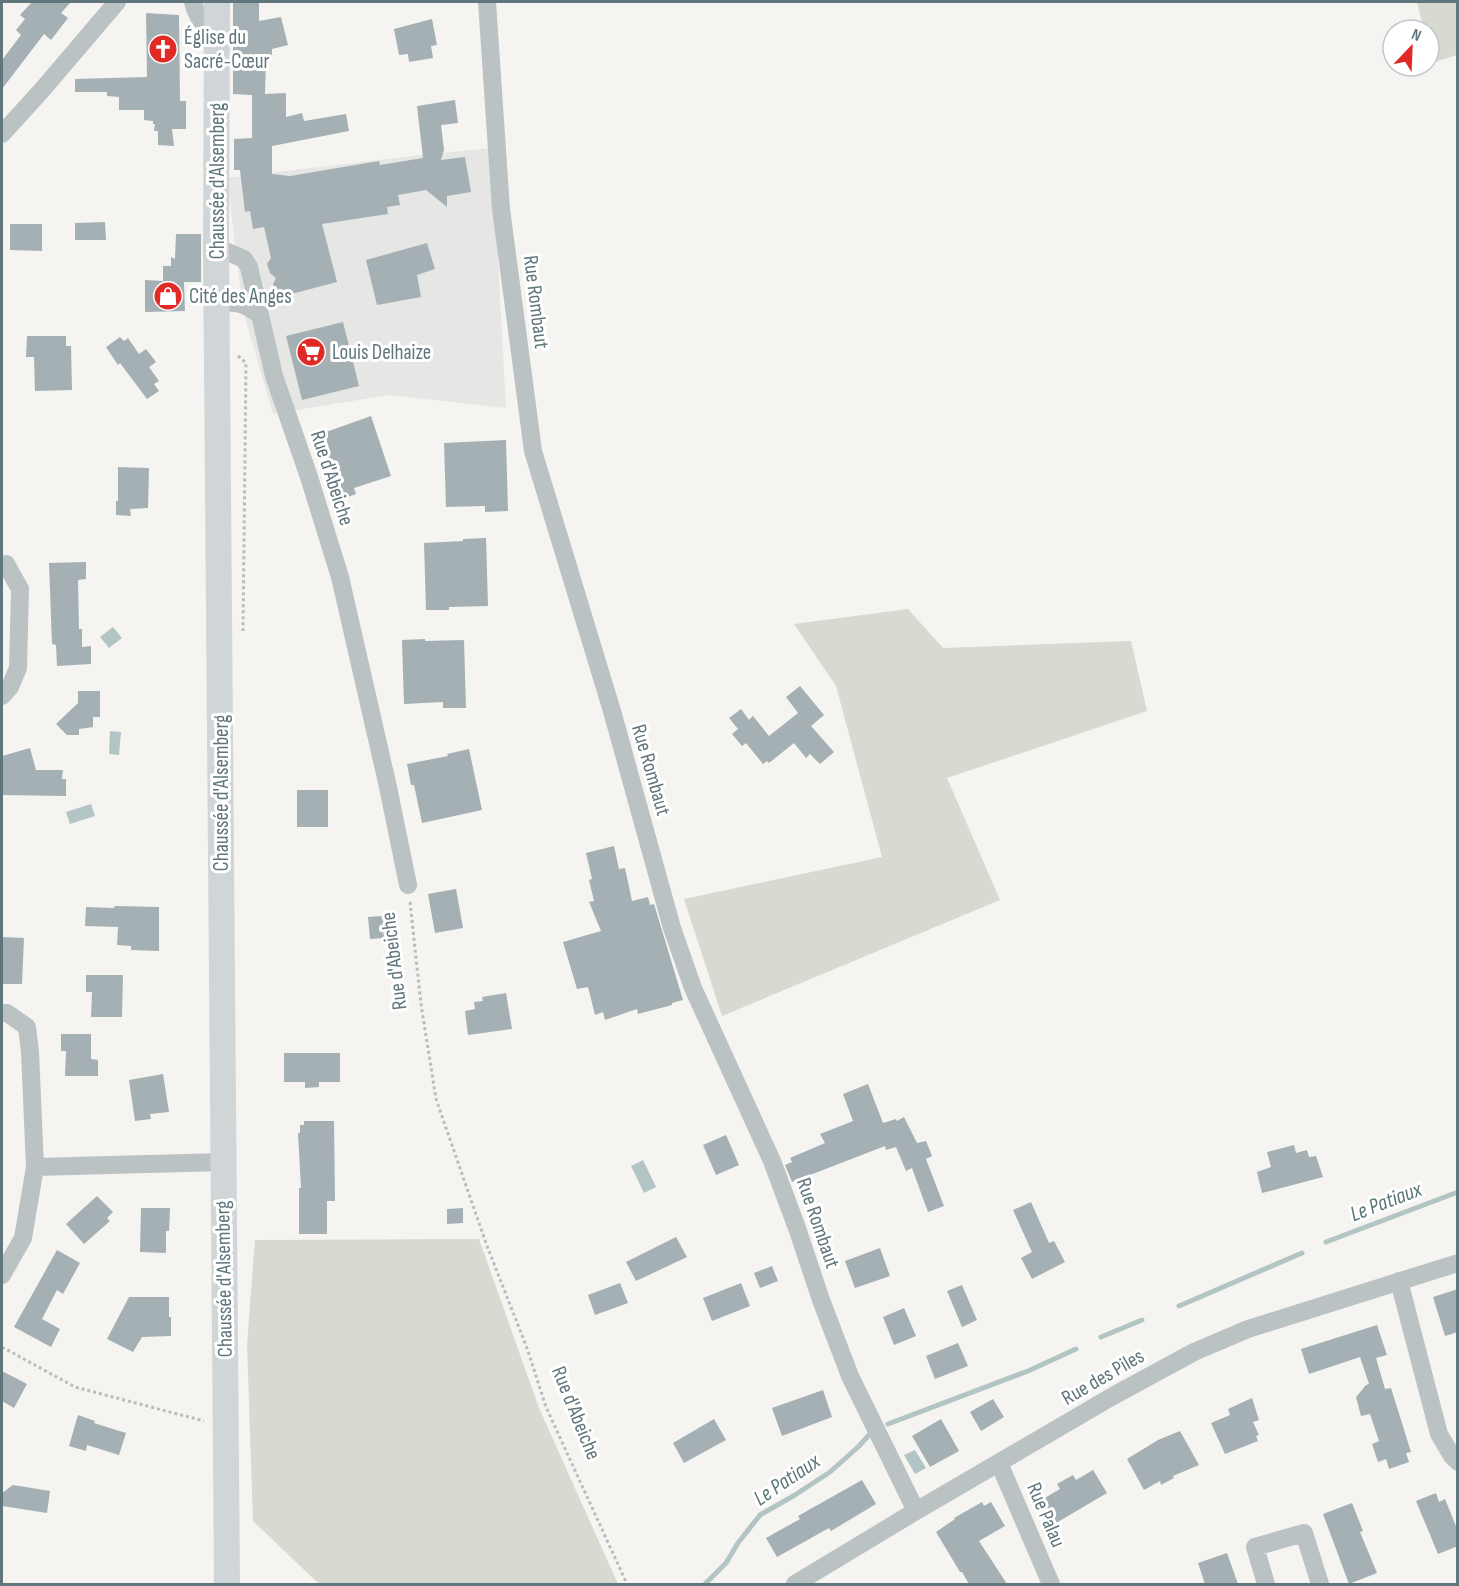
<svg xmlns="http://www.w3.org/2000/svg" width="1459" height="1586" viewBox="0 0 1459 1586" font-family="'Sofia Sans Condensed',sans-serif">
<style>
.built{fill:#e6e6e5}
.green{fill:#d6dad0}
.water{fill:#b3c4c5}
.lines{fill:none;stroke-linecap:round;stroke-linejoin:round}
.stream{stroke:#b3c4c5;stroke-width:5}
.building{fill:#a4b0b3}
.path{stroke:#b8bcbd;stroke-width:3;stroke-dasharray:3 3;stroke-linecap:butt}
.street{stroke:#bbc2c4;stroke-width:18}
.secondary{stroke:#d0d6d8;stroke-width:26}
.labels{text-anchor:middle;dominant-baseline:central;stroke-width:6;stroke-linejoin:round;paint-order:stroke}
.poi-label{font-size:21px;fill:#60767c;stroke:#fff;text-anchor:start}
.street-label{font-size:21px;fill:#60767c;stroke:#fff}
.water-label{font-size:22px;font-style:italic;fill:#5b7678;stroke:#fff}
</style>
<rect width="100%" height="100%" fill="#f5f4f1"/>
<!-- built -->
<path class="built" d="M492 148 506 408 389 395 273 414 243 311 227 178 421 155Z"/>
<!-- green -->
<path class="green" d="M1417 2H1457V55L1432 63 1429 51V30H1424Z
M908 609 943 648 1131 641 1147 711 947 778 1000 900 722 1016 684 899 882 857 836 686 794 624Z
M479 1239 539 1408 618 1584H319L253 1521 247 1345 255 1240Z"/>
<!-- water -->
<path class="water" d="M113 627 122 638 109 648 100 637Z
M110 731 121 732 119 755 109 754Z
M91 804 95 816 70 824 66 812Z
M643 1160 656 1187 644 1193 631 1166Z
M915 1450 926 1468 915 1474 904 1455Z"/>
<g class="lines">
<!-- stream -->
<path class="stream" d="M1326 1242 1458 1192
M1179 1306 1302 1253
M1101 1337 1142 1320
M888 1424 1028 1371 1076 1349
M705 1584 726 1563 738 1543 760 1515 795 1495 830 1472 858 1447 869 1435"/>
</g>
<!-- building -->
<path class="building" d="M32 2H71L61 13 68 18 51 40 44 34 2 89V60L21 35 16 30 25 19 20 15Z
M233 2H259V21L281 17 288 45 272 49V56H266L265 94 286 93V117L302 113 304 121 346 114 349 131 272 146V174L290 176 379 161 380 165 423 158 417 106 455 100 458 123 441 125 444 150 441 160 465 157 471 192 447 196V207L426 190 398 195 400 205 387 207 388 214 322 224 337 282 280 297 275 293 273 284 276 278 270 273 267 264 271 258 264 227 253 229 250 211 245 212 240 170H234V139L252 138V95L233 94Z
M146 13 179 15 180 101H186V129H172L174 146 158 145V131H154L155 124H153V121L144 120V110H119V97L107 96V92H75V79L147 77Z
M432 19 437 45 431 46 433 58 409 62 408 54 399 55 394 29Z
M105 222 106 240H75V223Z
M10 224H42V251L10 250Z
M176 234H201V282H184L185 311 145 312V280L163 281V266H171V257L175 259Z
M427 243 435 269 417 275 421 297 377 305 366 260Z
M343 322 359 386 302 400 286 336Z
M27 336H66V346H71L72 390 35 391 34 357H26Z
M120 337 124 341 128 338 139 354 146 349 156 362 149 367 159 381 154 384 159 391 147 399 120 363 118 365 106 347Z
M371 416 391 476 354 488 356 494 334 502 312 437Z
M506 440 508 511 485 512V506L446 507 444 443Z
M118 467 149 468 148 508 130 509 131 516 116 515V501H118Z
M486 538 488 606 449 607V610H426L424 543 463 541V539Z
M86 562V579L78 580 79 629H82V647L91 646V664L57 666 56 645 52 644 49 563Z
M425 639V641L464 640 466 708H443V702L404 704 402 640Z
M800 686 824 715 811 726 834 752 820 764 810 754 806 758 794 743 769 763 767 761 763 764 746 743 742 746 732 734 738 729 729 718 741 709 749 720 753 716 769 736 798 713 786 697Z
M78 691H100V717H93V727L79 729V735H67L56 724 78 703Z
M30 748 36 770H63L62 779H66V796L2 795V756Z
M469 749 482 810 422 823 414 785H411L407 764 448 756 447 754Z
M297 790H328V827H297Z
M614 846 619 869 625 868 632 901 648 897 650 905 654 904 683 1000 672 1003V1005L638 1014 637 1009 605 1020 603 1012 595 1015 588 987 577 989 563 942 601 931 589 902 594 901 589 880 592 879 586 853Z
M456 889 463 928 435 933 428 894Z
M115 906 159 907V951L131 950V946L117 945 118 927 85 926 86 907 114 908Z
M395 915 397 937 370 939 368 917Z
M2 937 24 938 22 984H2Z
M86 975H123L122 1017H91L92 992H86Z
M506 993 512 1029 468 1035 465 1011 475 1009 474 1002 483 1001 482 997Z
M61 1034H91V1059L98 1060V1076H65L66 1051H61Z
M284 1053H340V1082H319V1087L305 1088V1082H284Z
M163 1074 169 1112 150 1114 151 1119 135 1121 129 1080Z
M868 1084 883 1123 896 1119 897 1121 904 1117 917 1143 926 1141 932 1156 926 1159 944 1206 928 1212 912 1168 906 1171 896 1147 886 1150 885 1146 792 1182 785 1165 792 1162 790 1158 825 1143 820 1134 853 1121 843 1094Z
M304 1121H334L335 1201H327V1234H299V1188H301L298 1133H300V1125H304Z
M726 1135 739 1165 716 1175 703 1145Z
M1294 1145 1296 1153 1307 1150 1309 1157 1316 1156 1323 1177 1262 1193 1257 1172 1271 1167 1267 1152Z
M97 1196 113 1212 107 1218 110 1221 84 1244 66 1224Z
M1031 1202 1049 1243 1054 1241 1065 1262 1032 1279 1021 1258 1032 1252 1013 1210Z
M141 1208H170L169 1231H166V1253L140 1252Z
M463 1208V1223L447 1224V1209Z
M676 1237 687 1257 636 1281 626 1262Z
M880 1248 890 1276 855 1288 845 1261Z
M57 1250 80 1263 63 1294 57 1290 42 1319 60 1329 51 1347 14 1327Z
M772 1266 778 1281 760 1288 754 1273Z
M620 1283 628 1303 595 1315 588 1295Z
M741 1283 750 1306 712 1321 703 1298Z
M962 1285 977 1320 962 1327 947 1291Z
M1458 1289V1332L1445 1336 1433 1297Z
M129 1297H169V1317H171V1336L142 1337 133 1352 107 1339Z
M904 1308 916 1336 894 1345 883 1317Z
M1377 1325 1387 1355 1376 1358 1385 1389 1391 1388 1411 1452 1406 1453 1409 1462 1389 1469 1386 1459 1378 1462 1372 1444 1379 1441 1370 1414 1361 1416 1356 1397 1366 1385 1369 1384 1360 1357 1309 1374 1301 1349Z
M958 1343 968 1366 935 1379 926 1356Z
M2 1371 27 1384 14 1408 2 1401Z
M823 1390 832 1417 782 1436 772 1408Z
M1252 1398 1259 1420 1253 1422 1259 1435 1256 1436 1258 1441 1225 1454 1211 1423 1230 1415 1228 1409Z
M993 1399 1004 1417 981 1431 970 1412Z
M78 1415 95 1421 94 1423 126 1433 119 1455 87 1445 86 1451 69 1446Z
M714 1419 726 1440 684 1463 673 1443Z
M941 1419 959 1451 930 1467 912 1436Z
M1180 1431 1199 1465 1173 1476 1174 1478 1161 1485 1160 1481 1144 1490 1127 1459 1158 1440Z
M1093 1470 1107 1493 1056 1523 1055 1522 1047 1527 1039 1512 1047 1507 1043 1499 1060 1489 1057 1484 1073 1475 1076 1480Z
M862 1480 876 1504 831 1531 829 1528 777 1557 766 1538 800 1519 798 1516Z
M13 1485 50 1491 47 1513 2 1506V1493Z
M1436 1493 1439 1502 1445 1499 1458 1531V1546L1438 1554 1416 1501Z
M982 1502 984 1506 991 1502 1005 1526 979 1541 1007 1584H969L962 1572H960L936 1532 955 1519 954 1518Z
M1352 1503 1363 1531 1360 1532 1377 1573 1349 1584 1323 1514Z
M1227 1553 1238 1584H1205L1198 1563Z"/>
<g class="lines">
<!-- path -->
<path class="path" d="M238 356 246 363 243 631
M410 902 421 1004 436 1099 487 1246 527 1348 546 1407 627 1584
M2 1347 75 1387 204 1421"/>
<!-- street -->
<path class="street" d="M193 2C197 18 203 25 217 34
M487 2 501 209 533 451 612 711 672 928 693 988 772 1161 797 1228 821 1300 850 1376 916 1511
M2 134 42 90 117 2
M216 247 244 259 249 267 274 376 309 477 340 577 388 787 408 885
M217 304C236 301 244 303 260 315
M2 696 10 687 18 668 20 589 6 564
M2 1013H7L27 1027 30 1052 35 1167 23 1238 2 1275
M35 1167 223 1162
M1399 1281 1439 1434 1452 1456 1458 1462
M999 1463 1051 1584
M795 1584 916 1511 1113 1396 1194 1352 1248 1329 1458 1263
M1266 1584 1255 1547 1304 1533 1320 1584"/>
<!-- secondary -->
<path class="secondary" d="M217 2 216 247 227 1584"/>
</g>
<!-- icons -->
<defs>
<g id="church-disc" transform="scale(1.5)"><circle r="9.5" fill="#e02a26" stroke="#fff"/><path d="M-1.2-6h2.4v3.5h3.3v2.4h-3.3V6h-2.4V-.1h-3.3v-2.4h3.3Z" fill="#fff"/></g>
<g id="shop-disc" transform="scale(1.5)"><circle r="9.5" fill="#e02a26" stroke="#fff"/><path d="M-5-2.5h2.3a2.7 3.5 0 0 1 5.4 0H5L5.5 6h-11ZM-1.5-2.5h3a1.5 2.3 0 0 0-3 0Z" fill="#fff"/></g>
<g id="supermarket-disc" transform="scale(1.5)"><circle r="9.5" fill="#e02a26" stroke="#fff"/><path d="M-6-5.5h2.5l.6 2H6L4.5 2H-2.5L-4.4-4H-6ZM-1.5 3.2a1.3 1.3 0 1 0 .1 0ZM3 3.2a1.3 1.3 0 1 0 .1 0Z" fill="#fff"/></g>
</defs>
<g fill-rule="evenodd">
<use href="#church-disc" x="163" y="49"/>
<use href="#shop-disc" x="168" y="296"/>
<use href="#supermarket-disc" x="311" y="352"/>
</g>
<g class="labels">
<!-- poi labels -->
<g class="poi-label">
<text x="184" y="37">Église du<tspan x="184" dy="24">Sacré-Cœur</tspan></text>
<text x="189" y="296">Cité des Anges</text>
<text x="332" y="352">Louis Delhaize</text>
</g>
<!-- street labels -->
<g class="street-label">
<text transform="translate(217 181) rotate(-90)">Chaussée d'Alsemberg</text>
<text transform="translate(536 302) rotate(83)">Rue Rombaut</text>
<text transform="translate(332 478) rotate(72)">Rue d'Abeiche</text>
<text transform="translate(651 770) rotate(74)">Rue Rombaut</text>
<text transform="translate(221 793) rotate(-90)">Chaussée d'Alsemberg</text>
<text transform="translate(394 961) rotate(-97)">Rue d'Abeiche</text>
<text transform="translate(818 1223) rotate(71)">Rue Rombaut</text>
<text transform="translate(224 1279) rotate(-91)">Chaussée d'Alsemberg</text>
<text transform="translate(1103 1377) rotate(-30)">Rue des Piles</text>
<text transform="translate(576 1413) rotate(68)">Rue d'Abeiche</text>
<text transform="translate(1046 1515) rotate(67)">Rue Palau</text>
</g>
<!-- water labels -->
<g class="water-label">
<text transform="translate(1386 1202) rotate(-21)">Le Patiaux</text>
<text transform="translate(787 1480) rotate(-34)">Le Patiaux</text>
</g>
</g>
<!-- border -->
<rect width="1459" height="1586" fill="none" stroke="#60767c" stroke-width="6"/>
<!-- north arrow -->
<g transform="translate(1411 48) rotate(23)"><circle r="28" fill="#ffffff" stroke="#bfc8cb" stroke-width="1.5"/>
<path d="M0-4.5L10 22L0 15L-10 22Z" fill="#e02a26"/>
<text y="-9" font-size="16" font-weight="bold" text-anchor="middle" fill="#60767c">N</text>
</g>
</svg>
